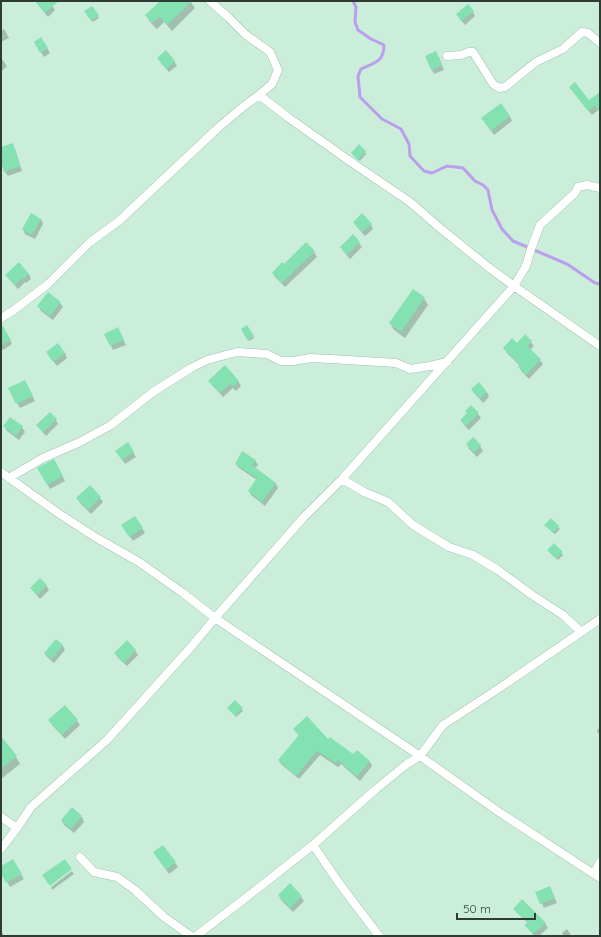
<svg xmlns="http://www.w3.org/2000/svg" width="601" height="937" viewBox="0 0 601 937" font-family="Quicksand,sans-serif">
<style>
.shadow{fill:#0003}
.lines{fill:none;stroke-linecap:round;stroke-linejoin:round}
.stream{stroke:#ba9fed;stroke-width:3}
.building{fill:#84e2b2}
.minor-casing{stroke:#a1c3b0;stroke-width:9}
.minor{stroke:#fff;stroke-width:8}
</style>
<rect width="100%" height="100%" fill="#cbeeda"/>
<!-- shadow -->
<path class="shadow" d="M37 1H49L55 10 48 17 39 6Z
M162 1H190L195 8 172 31 164 22 157 29 150 22 146 15Z
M92 7 99 18 93 22 85 12Z
M473 12 475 16 465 25 460 19Z
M4 29 9 38 1 42V31Z
M41 38 50 53 44 57 35 42Z
M439 57 444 70 434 74 432 70Z
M1 58 7 66 1 72Z
M174 61 177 66 169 72 161 63Z
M570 88 589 101 600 94V109L592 115Z
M510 116 512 121 494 135 485 123Z
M1 148 15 149 22 171 8 176 5 172 1 159Z
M365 152 366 154 360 161 353 155Z
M41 219 43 224 35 239 25 234 23 229Z
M354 222 371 224 373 229 365 236 357 227Z
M353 236 359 243 362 247 350 259 344 252 341 247Z
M306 244 314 252 317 257 285 287 275 277 273 273 284 266Z
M29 274 31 279 26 283 25 282 18 289 9 279 7 275Z
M48 293 60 303 63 307 53 320 41 311 38 306Z
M424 298 428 305 405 338 394 330 390 323Z
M247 327 254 338 249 341 242 330Z
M5 332 12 344 3 350 1 347V334Z
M120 333 126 345 113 350 111 346Z
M531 342 534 346 530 350 540 360 543 364 529 379 522 372 519 367 520 366 507 353 504 348 517 344Z
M65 353 67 358 57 366 50 357Z
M209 381H238L241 386 236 391 233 388 223 397 212 385Z
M27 385 35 401 20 408 17 403Z
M472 390 487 392 489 397 483 403 475 394Z
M478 414 481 418 469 430 464 425 461 420Z
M10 418 22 427 25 432 19 440 7 431 4 426Z
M56 420 58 424 46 436 40 429 37 425Z
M473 438 480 446 483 451 477 457 469 449 467 444Z
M133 452 136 457 125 464 119 455Z
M255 460 258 465 255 468 276 484 278 488 265 506 251 495 249 491 257 480 239 468 236 464Z
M54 461 65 481 50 489 39 468Z
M90 487 100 498 103 502 91 514 80 503 78 499Z
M135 517 145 533 133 541 125 530Z
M551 519 560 529 555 534 547 527Z
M554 545 563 555 558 560 550 552Z
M46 585 49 590 40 599 34 592 32 588Z
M56 640 63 646 65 650 54 663 48 658 45 654Z
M135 650 138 655 127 666 118 658 115 653Z
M242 709 243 711 236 717 230 710Z
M50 721H77L80 725 65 739 52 725Z
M600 726V736L597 731Z
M295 730 328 741 353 755 357 751 370 762 372 766 360 781 341 764 338 767 320 755 299 779 282 765 279 761 299 736Z
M1 744 16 757 20 764 1 779Z
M72 809 82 817 84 822 74 833 64 825 62 820Z
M163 846 178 867 169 874 154 853Z
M12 860 24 879 10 887 1 872V867Z
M72 871 74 874 52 890 51 887Z
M552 892 557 903 544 908 537 893Z
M279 895 301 897 304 901 293 912 281 900Z
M515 909 545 923 548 928 539 936H534L526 925 528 923 517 913Z
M567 929 571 935 572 936H564L562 933Z
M1 930 4 936H1Z"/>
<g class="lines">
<!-- stream -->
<path class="stream" d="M353 1 356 7 355 22 358 30 371 39 384 45C384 62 374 63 361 69L358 76 360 97 382 119 401 129 409 144 410 156 424 171 432 173 447 166 463 168 475 181 483 185 488 190 492 210 502 229 513 241 567 264 595 283 600 284"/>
</g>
<!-- building -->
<path class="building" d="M35 1H59L45 13Z
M160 1H192L167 25 160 17 152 23 145 15Z
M468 4 474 11 461 21 456 14Z
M92 6 99 15 91 21 84 11Z
M41 37 48 48 40 53 34 42Z
M166 50 175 61 166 69 157 58Z
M436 51 442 65 431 70 425 56Z
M575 82 589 100 600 92V112L595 106 588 111 569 87Z
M501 103 510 116 491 131 481 118Z
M13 143 20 166 4 172 1 162V147Z
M359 144 366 151 358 160 351 153Z
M31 213 41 219 32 235 22 229Z
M362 213 372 224 362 232 353 222Z
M353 234 360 242 347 255 340 247Z
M306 242 315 251 282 283 272 273 282 262 284 264Z
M19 262 29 274 23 280 22 278 15 285 5 275Z
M413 289 425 297 401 332 389 323Z
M48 292 61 302 50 316 37 306Z
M1 323 11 340 1 345Z
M247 325 254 336 247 340 241 329Z
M118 327 124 340 110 346 104 334Z
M525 334 532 341 527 346 541 359 526 375 518 367 520 365 503 348 512 338 517 343Z
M58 343 65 353 53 362 46 352Z
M225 365 239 381 233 387 230 384 220 393 208 381Z
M25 380 33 396 16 404 8 388Z
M479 382 487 392 480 399 471 389Z
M471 405 479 413 466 426 460 420 467 413 465 411Z
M50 412 57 419 43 432 36 425Z
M10 417 23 426 16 436 3 426Z
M473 437 481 445 474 453 466 444Z
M128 442 134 452 122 460 115 451Z
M242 451 256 460 252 465 276 483 262 502 248 491 257 478 235 464Z
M54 459 63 476 47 485 37 468Z
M90 485 101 497 88 510 76 498Z
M135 516 143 528 129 537 121 525Z
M551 518 559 526 553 533 544 525Z
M554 543 563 552 556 559 547 550Z
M40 578 47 585 37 595 30 588Z
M56 639 63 645 52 659 44 653Z
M127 640 136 650 124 663 114 653Z
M235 700 243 708 235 716 227 708Z
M65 705 78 720 62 735 48 720Z
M307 716 328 739 330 737 353 754 357 750 370 761 357 777 338 760 336 763 317 751 296 776 278 760 299 735 293 729Z
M1 736 17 756 1 769Z
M72 807 82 816 71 829 61 820Z
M163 845 176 862 166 870 153 852Z
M13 859 22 874 6 883 1 874V866Z
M65 859 72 869 50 886 42 875Z
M290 883 302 896 290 908 278 895Z
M550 886 555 898 540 904 535 892Z
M522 899 546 923 533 934 524 925 528 922 513 909Z"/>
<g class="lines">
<!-- minor casing -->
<g class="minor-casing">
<path id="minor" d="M210 1 229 18 246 35 270 52 278 70 272 84 259 95 289 118 351 162 410 202 440 228 488 267 514 286 600 346
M447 56 461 55 469 52H473L493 84 499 88 505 87 536 62 563 49 582 32 588 33 600 43
M1 318 14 310 48 284 89 243 120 220 219 127 244 106 259 95
M1 472 58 513 95 537 139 562 183 593 215 618 420 756 499 812 600 878
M9 478 43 458 80 442 111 425 153 392 191 368 207 360 237 352 267 354 281 361H293L311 358 331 359 396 363 410 369 430 366 447 362
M342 479 364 492 388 502 413 525 449 547 473 555 498 570 532 595 563 615 581 632
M1 817 17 828
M313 845 339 883 379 936
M1 849 17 828 31 807 107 740 191 647 215 618 304 517 342 479 514 286 526 266 531 249 540 225 575 193 578 187 587 185 600 188
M80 857 94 872 117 877 135 890 164 917 191 936
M594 873 600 862
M196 936 243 900 313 845 376 789 407 764 420 756 443 725 498 689 600 619"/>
</g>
<!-- minor -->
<use href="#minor" class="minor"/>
</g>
<!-- border -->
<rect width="601" height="937" fill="none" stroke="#2e3c34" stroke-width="4"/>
<!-- scale -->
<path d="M457 913v6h78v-6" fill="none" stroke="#2e3c34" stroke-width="2"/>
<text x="463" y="913" font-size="12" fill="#2e3c34" stroke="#cbeeda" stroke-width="3" paint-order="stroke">50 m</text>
</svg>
